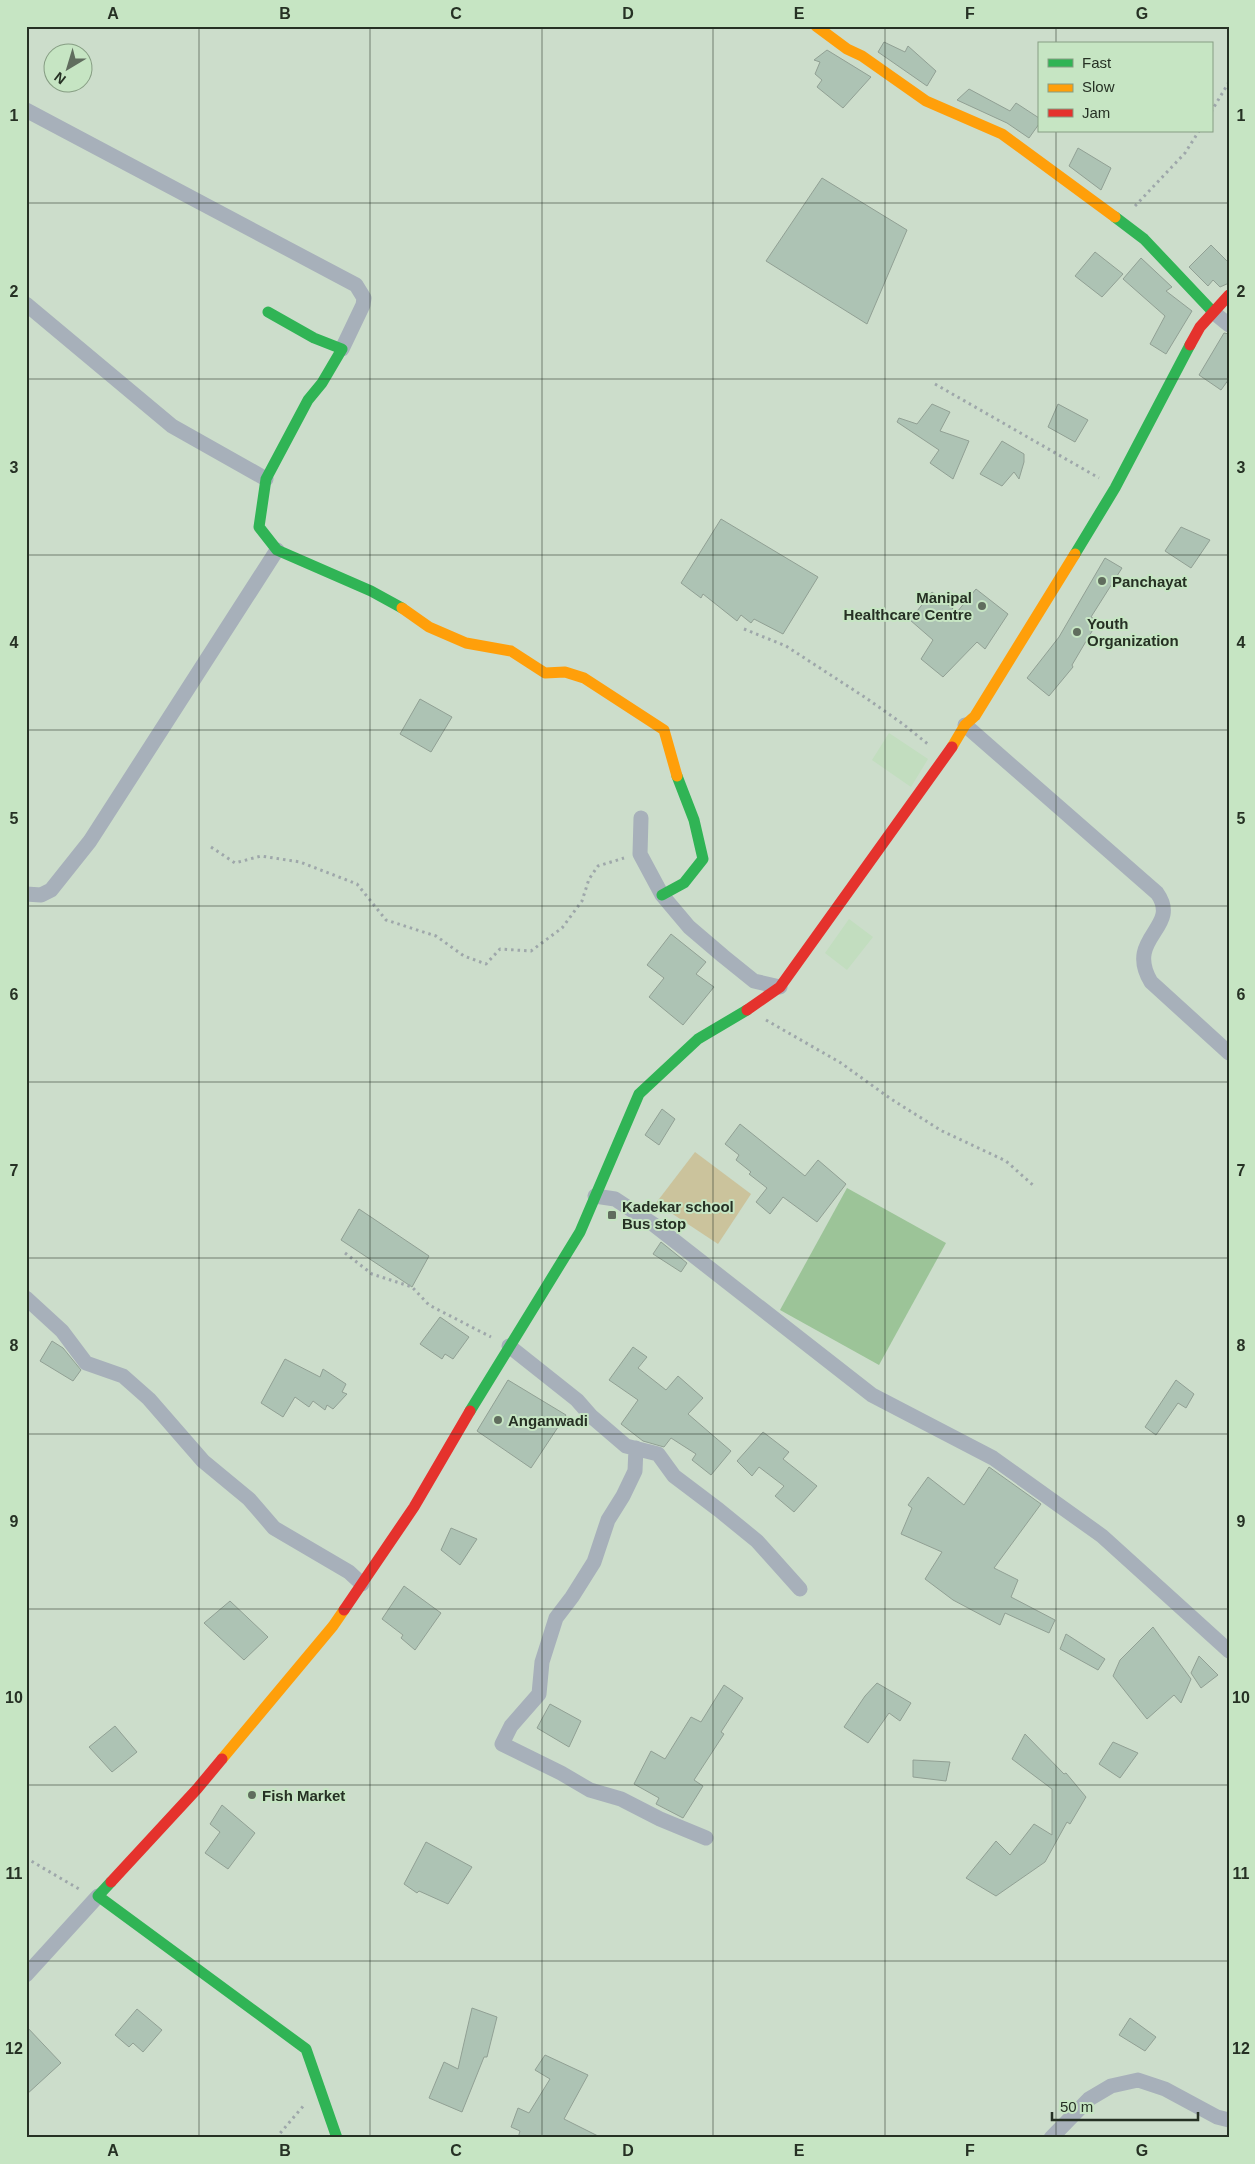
<svg xmlns="http://www.w3.org/2000/svg" width="1255" height="2164" viewBox="0 0 1255 2164" font-family="Helvetica,sans-serif">
<style>
.built{fill:#c2ddbf}
.green{fill:#cbc39c}
.water{fill:#9cc498}
.building{fill:#adc3b4;stroke:#91a094}
.lines{fill:none;stroke-linecap:round;stroke-linejoin:round}
.path{stroke:#9ea7aa;stroke-width:3;stroke-dasharray:2.5 4;stroke-linecap:butt}
.street{stroke:#a7b0ba;stroke-width:15}
.fast{stroke:#30b455;stroke-width:11}
.slow{stroke:#ff9f0a;stroke-width:11}
.jam{stroke:#e5322d;stroke-width:11}
.grid{fill:none;stroke:#263124;stroke-width:1;stroke-opacity:0.55}
.poi-dot{fill:#606d5e;stroke:#c6e5c3;stroke-width:2}
.labels{text-anchor:middle;dominant-baseline:central;stroke-width:4;stroke-linejoin:round;paint-order:stroke}
.poi-label{font-size:15px;font-weight:bold;fill:#263124;stroke:#c6e5c3;text-anchor:start}
.neatline{fill:none;stroke:#263124;stroke-width:2}
.grid-label{font-size:16px;text-anchor:middle;font-weight:bold;fill:#263124}
</style>
<rect width="100%" height="100%" fill="#ccddcb"/>
<!-- built -->
<path class="built" d="M889 733 928 759 911 787 872 760Z
M849 919 873 937 847 970 825 953Z"/>
<!-- green -->
<path class="green" d="M695 1152 751 1194 718 1244 656 1203Z"/>
<!-- water -->
<path class="water" d="M847 1188 946 1243 879 1365 780 1310Z"/>
<!-- building -->
<path class="building" d="M884 42 905 52 908 46 936 71 927 86 878 52Z
M827 50 871 77 843 108 817 87 822 80 815 74 820 62 814 60Z
M969 89 1010 111 1016 103 1039 118V124L1029 138 1007 123 957 100Z
M1078 148 1111 168 1101 190 1069 166Z
M822 178 907 230 867 324 766 261Z
M1211 245 1229 263V283L1220 287 1213 280 1208 286 1189 267Z
M1095 252 1123 274 1102 297 1075 276Z
M1141 258 1172 287 1166 291 1192 311 1166 354 1150 344 1165 316 1123 279Z
M1224 333 1229 334V379L1221 390 1199 375Z
M932 404 950 412 940 431 969 441 953 479 930 463 939 450 897 422 899 418 917 424Z
M1058 404 1088 420 1075 442 1048 427Z
M1002 441 1024 454V462L1019 479 1014 472 1002 486 980 474Z
M721 519 818 577 783 634 754 619 751 623 741 615 737 621 703 594 701 598 681 583Z
M1181 527 1210 540 1191 568 1165 551Z
M1105 558 1122 568 1091 617 1098 621 1072 665 1073 667 1049 696 1027 678 1059 637Z
M976 589 1008 614 985 649 977 642 943 677 921 659 933 640 910 620 932 592 957 612Z
M420 699 452 717 431 752 400 734Z
M671 934 706 962 696 974 714 987 683 1025 649 997 664 978 647 965Z
M662 1109 675 1119 659 1145 645 1135Z
M740 1124 805 1176 818 1160 846 1184 817 1222 783 1197 770 1214 756 1202 767 1188 749 1174 751 1172 736 1160 739 1155 725 1144Z
M359 1209 429 1256 412 1287 341 1240Z
M661 1242 687 1263 681 1272 653 1254Z
M440 1317 469 1337 453 1359 445 1354 442 1359 420 1344Z
M52 1341 63 1348 81 1370 73 1381 40 1361Z
M633 1347 647 1357 638 1368 666 1390 678 1376 703 1398 688 1414 731 1451 711 1475 692 1460 696 1454 671 1438 664 1447 643 1441 621 1424 638 1400 609 1380Z
M285 1359 320 1377 323 1369 346 1384 342 1392 347 1394 333 1409 327 1405 325 1410 313 1401 309 1407 295 1397 283 1417 261 1403Z
M508 1380 566 1415 531 1468 477 1431Z
M1176 1380 1194 1394 1186 1408 1178 1403 1156 1435 1145 1427Z
M763 1432 789 1452 783 1459 817 1486 794 1512 775 1496 784 1486 759 1467 752 1476 737 1461Z
M989 1467 1041 1504 994 1568 1018 1580 1011 1597 1055 1620 1049 1633 1005 1613 1000 1625 953 1600 925 1579 942 1552 901 1534 912 1508 908 1505 928 1477 964 1505Z
M451 1528 477 1539 460 1565 441 1550Z
M404 1586 441 1613 415 1650 401 1638 403 1635 382 1619Z
M230 1601 268 1637 244 1660 204 1623Z
M1153 1627 1191 1679 1181 1703 1174 1695 1147 1719 1113 1676 1120 1660Z
M1066 1634 1105 1659 1098 1670 1060 1649Z
M1199 1656 1218 1675 1201 1688 1191 1673Z
M877 1683 911 1703 900 1721 889 1713 868 1743 844 1727 865 1696Z
M724 1685 743 1698 721 1732 724 1734 694 1780 703 1786 683 1818 656 1804 659 1798 634 1784 651 1751 665 1759 691 1717 701 1722Z
M550 1704 581 1721 569 1747 537 1728Z
M115 1726 137 1752 112 1772 89 1747Z
M1025 1734 1064 1774 1066 1773 1086 1797 1070 1824 1067 1822 1045 1862 996 1896 966 1878 996 1841 1010 1855 1034 1824 1052 1835V1789L1012 1759Z
M1113 1742 1138 1753 1120 1778 1099 1764Z
M913 1760 950 1762 946 1781 913 1777Z
M222 1805 255 1833 228 1869 205 1853 220 1832 210 1824Z
M426 1842 472 1867 448 1904 419 1891 417 1893 404 1884Z
M472 2008 497 2017 487 2057H484L462 2112 429 2098 444 2062 458 2069Z
M137 2009 162 2030 143 2052 133 2043 129 2047 115 2035Z
M1130 2018 1156 2037 1145 2051 1119 2035Z
M26 2026 61 2063 26 2095Z
M545 2055 588 2075 564 2119 602 2138H518L520 2131 511 2127 518 2108 529 2113 550 2079 535 2070Z"/>
<g class="lines">
<!-- path -->
<path class="path" d="M1211 112 1229 82
M1135 206 1185 153 1199 131
M935 384 1099 478
M744 629 786 646 866 698 903 724 929 745
M211 847 235 863 261 856 300 862 357 884 386 920 436 936 464 956 486 964 500 949 531 951 562 928 582 901 589 879 598 866 624 858
M766 1020 841 1063 891 1099 942 1131 1006 1161 1034 1186
M345 1253 372 1274 412 1287 429 1305 491 1337
M26 1858 79 1889
M276 2138 305 2104"/>
<!-- street -->
<path class="street" d="M26 110 356 285 364 298 363 305 342 349
M26 304 172 426 266 479
M1213 312 1229 325
M965 725 1157 893C1182 928 1124 937 1151 982L1229 1053
M641 818 640 854 662 895 689 927 723 956 754 981 780 987
M26 894 41 895 51 890 90 841 277 550
M595 1196 615 1199 653 1224 872 1395 993 1458 1102 1536 1229 1651
M26 1298 62 1331 86 1363 123 1376 149 1399 203 1461 249 1499 274 1528 349 1572 362 1584
M509 1346 577 1400 591 1416 626 1446 658 1454 674 1476 719 1510 757 1541 800 1589
M636 1448 635 1471 623 1496 608 1520 594 1562 572 1597 556 1618 542 1662 539 1694 511 1726 502 1744 561 1773 590 1790 621 1799 660 1819 706 1838
M26 1975 98 1896
M1051 2138 1089 2099 1111 2086 1138 2080 1165 2089 1217 2117 1229 2120"/>
<!-- fast -->
<path class="fast" d="M1115 217 1144 239 1213 312
M268 312 314 338 342 349 322 383 308 400 266 479 259 527 277 550 371 591 402 608
M1075 554 1115 488 1190 345
M662 895 684 883 703 859 694 820 677 776
M470 1411 580 1232 639 1094 698 1039 747 1010
M111 1882 98 1896 306 2049 337 2138"/>
<!-- slow -->
<path class="slow" d="M816 26 847 49 862 56 926 101 1002 134 1115 217
M402 608 429 627 466 643 511 651 545 673 565 672 584 678 664 730 677 776
M952 747 965 725 975 716 1075 554
M222 1759 333 1626 344 1610"/>
<!-- jam -->
<path class="jam" d="M1190 345 1200 327 1229 295
M747 1010 780 987 952 747
M344 1610 414 1507 470 1411
M111 1882 197 1789 222 1759"/>
</g>
<!-- grid -->
<path class="grid" d="M199 26V2138M370 26V2138M542 26V2138M713 26V2138M885 26V2138M1056 26V44M1056 131V2138M26 203H1229M26 379H1229M26 555H1229M26 730H1229M26 906H1229M26 1082H1229M26 1258H1229M26 1434H1229M26 1609H1229M26 1785H1229M26 1961H1229"/>
<!-- markers -->
<g class="poi-dot">
<circle cx="1102" cy="581" r="5"/>
<circle cx="982" cy="606" r="5"/>
<circle cx="1077" cy="632" r="5"/>
<rect x="607" y="1210" width="10" height="10" rx="2.5"/>
<circle cx="498" cy="1420" r="5"/>
<circle cx="252" cy="1795" r="5"/>
</g>
<g class="labels">
<!-- poi labels -->
<g class="poi-label">
<text x="1112" y="581">Panchayat</text>
<text x="972" y="597" text-anchor="end">Manipal<tspan x="972" dy="17">Healthcare Centre</tspan></text>
<text x="1087" y="623">Youth<tspan x="1087" dy="17">Organization</tspan></text>
<text x="622" y="1206">Kadekar school<tspan x="622" dy="17">Bus stop</tspan></text>
<text x="508" y="1420">Anganwadi</text>
<text x="262" y="1795">Fish Market</text>
</g>
</g>
<!-- border -->
<rect width="1255" height="2164" fill="none" stroke="#c6e5c3" stroke-width="55"/>
<!-- legend -->
<rect x="1038" y="42" width="175" height="90" fill="#c6e5c3" stroke="#869d83"/>
<rect x="1048" y="59" width="25" height="8" fill="#30b455" stroke="#869d83"/>
<text x="1082" y="68" font-size="15" fill="#263124">Fast</text>
<rect x="1048" y="84" width="25" height="8" fill="#ff9f0a" stroke="#869d83"/>
<text x="1082" y="92" font-size="15" fill="#263124">Slow</text>
<rect x="1048" y="109" width="25" height="8" fill="#e5322d" stroke="#869d83"/>
<text x="1082" y="118" font-size="15" fill="#263124">Jam</text>
<!-- north arrow -->
<g transform="translate(68 68) rotate(218)"><circle r="24" fill="#c6e5c3" stroke="#869d83"/>
<path d="M0-4L9 19L0 12L-9 19Z" fill="#606d5e"/>
<text y="-8" font-size="14" font-weight="bold" text-anchor="middle" fill="#263124">N</text>
</g>
<!-- scale -->
<path d="M1052 2112v8h146v-8" fill="none" stroke="#263124" stroke-width="2.5"/>
<text x="1060" y="2112" font-size="15" fill="#263124" stroke="#c6e5c3" stroke-width="4" paint-order="stroke">50 m</text>
<rect x="28" y="28" width="1200" height="2108" class="neatline"/>
<g class="grid-label">
<text x="113" y="19">A</text>
<text x="285" y="19">B</text>
<text x="456" y="19">C</text>
<text x="628" y="19">D</text>
<text x="799" y="19">E</text>
<text x="970" y="19">F</text>
<text x="1142" y="19">G</text>
<text x="14" y="121">1</text>
<text x="1241" y="121">1</text>
<text x="14" y="297">2</text>
<text x="1241" y="297">2</text>
<text x="14" y="473">3</text>
<text x="1241" y="473">3</text>
<text x="14" y="648">4</text>
<text x="1241" y="648">4</text>
<text x="14" y="824">5</text>
<text x="1241" y="824">5</text>
<text x="14" y="1000">6</text>
<text x="1241" y="1000">6</text>
<text x="14" y="1176">7</text>
<text x="1241" y="1176">7</text>
<text x="14" y="1351">8</text>
<text x="1241" y="1351">8</text>
<text x="14" y="1527">9</text>
<text x="1241" y="1527">9</text>
<text x="14" y="1703">10</text>
<text x="1241" y="1703">10</text>
<text x="14" y="1879">11</text>
<text x="1241" y="1879">11</text>
<text x="14" y="2054">12</text>
<text x="1241" y="2054">12</text>
<text x="113" y="2156">A</text>
<text x="285" y="2156">B</text>
<text x="456" y="2156">C</text>
<text x="628" y="2156">D</text>
<text x="799" y="2156">E</text>
<text x="970" y="2156">F</text>
<text x="1142" y="2156">G</text>
</g>
</svg>
